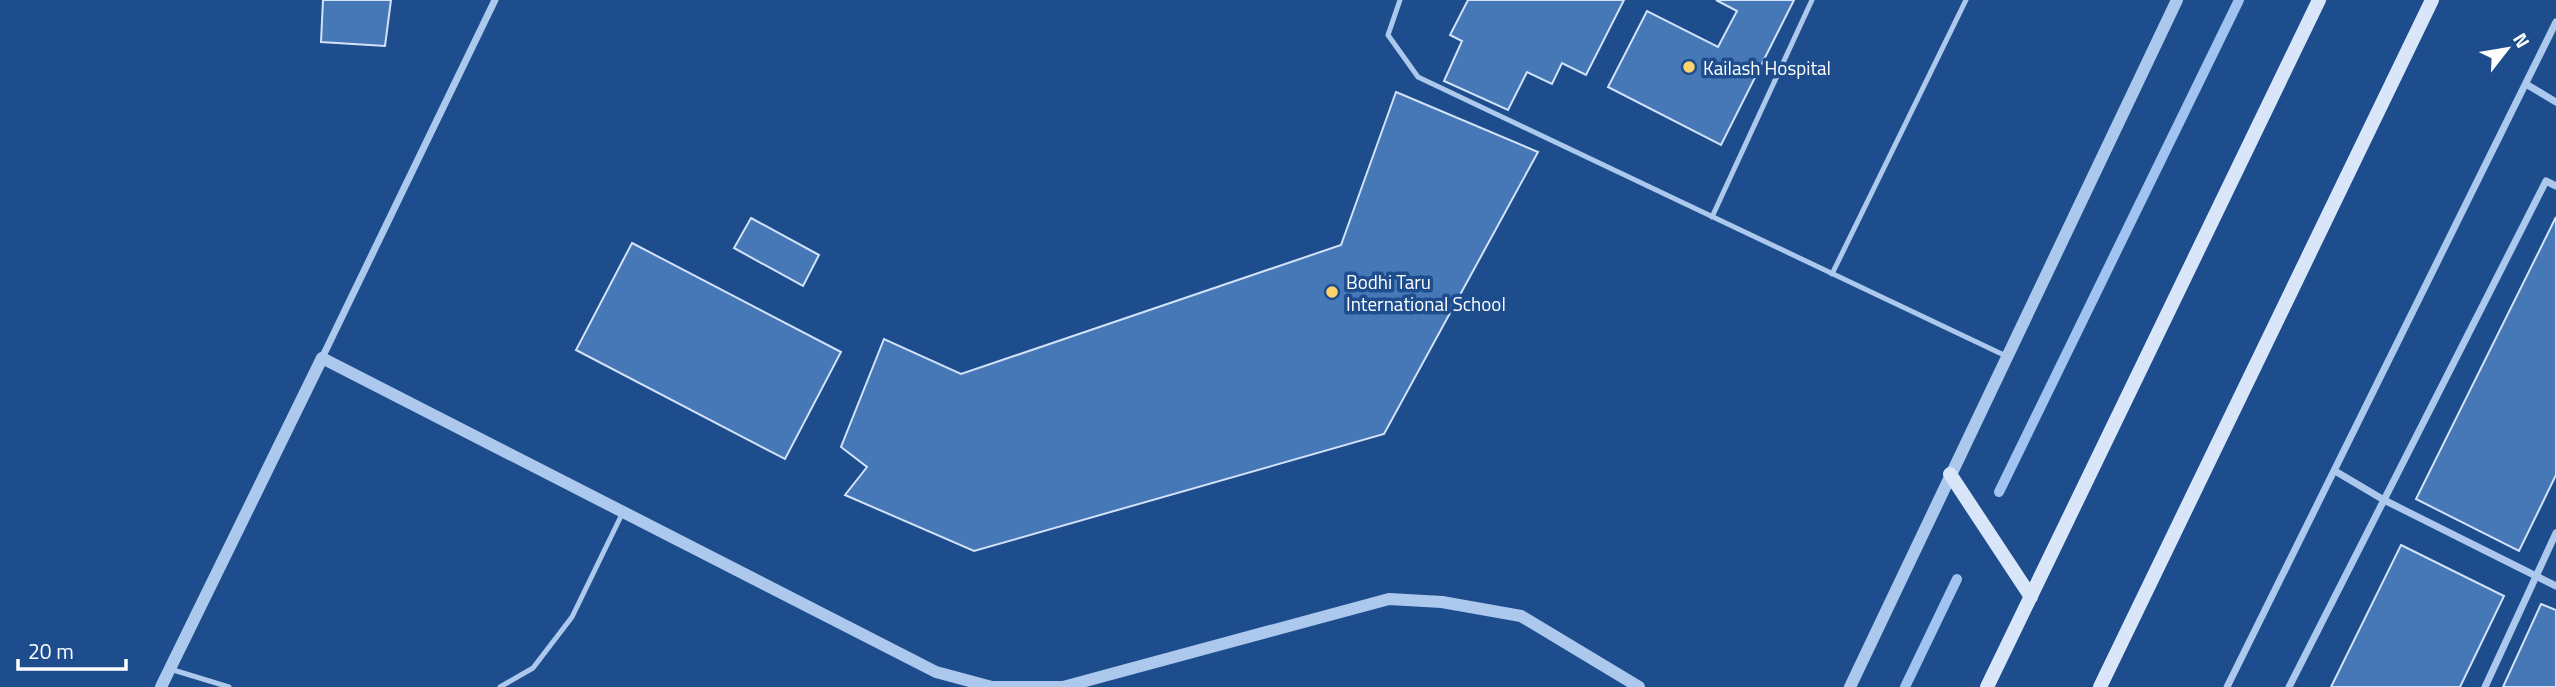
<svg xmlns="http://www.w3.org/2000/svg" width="2556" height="687" viewBox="0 0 2556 687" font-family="'Titillium Web',sans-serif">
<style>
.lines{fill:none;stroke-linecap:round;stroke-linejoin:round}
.stream{stroke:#a0c3ef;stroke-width:10}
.building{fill:#4677b6;stroke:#d2e3f9;stroke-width:2}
.service{stroke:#acc9ed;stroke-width:5}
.minor{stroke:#acc9ed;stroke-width:7}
.tertiary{stroke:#acc9ed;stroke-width:12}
.secondary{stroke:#d9e6f9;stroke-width:14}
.poi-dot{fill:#fcd46b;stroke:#1e4d8e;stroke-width:2.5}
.labels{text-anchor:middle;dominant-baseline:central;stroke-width:7;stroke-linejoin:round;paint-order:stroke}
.poi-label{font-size:19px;fill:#fff;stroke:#1e4d8e;text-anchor:start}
</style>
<rect width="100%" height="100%" fill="#1e4d8e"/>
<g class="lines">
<!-- stream -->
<path class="stream" d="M1999 492 2239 0
M1905 687 1957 579"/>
</g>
<!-- building -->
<path class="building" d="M323 0H391L385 46 321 42Z
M1468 0H1624L1586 75 1562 63 1552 84 1527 72 1508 110 1444 81 1462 41 1450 35Z
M1716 0H1794L1721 145 1608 87 1647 11 1718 47 1737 11Z
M1396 92 1538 152 1384 434 974 551 845 495 867 467 841 447 884 339 961 374 1341 245Z
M2556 217V475L2519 551 2416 499Z
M751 218 819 255 803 286 734 248Z
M632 243 841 352 785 459 576 350Z
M2401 545 2504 596 2460 687H2331Z
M2541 604 2556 610V687H2503Z"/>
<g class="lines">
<!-- service -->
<path class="service" d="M1400 0 1388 35 1418 77 2006 356
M1712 217 1812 0
M1832 274 1966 0
M170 669 229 687
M500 687 533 668 572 617 623 512"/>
<!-- minor -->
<path class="minor" d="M2526 84 2556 102
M322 358 495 0
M2335 471 2384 500 2556 586
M2227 687 2556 22
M2289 687 2546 181 2556 186
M2485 687 2556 533"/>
<!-- tertiary -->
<path class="tertiary" d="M161 687 322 358 936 672 992 687H1063L1389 599 1442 602 1521 616 1639 687
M1850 687 2177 0"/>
<!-- secondary -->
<path class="secondary" d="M1950 474 2031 597
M1987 687 2319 0
M2100 687 2432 0"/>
</g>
<!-- markers -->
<g class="poi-dot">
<circle cx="1689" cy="67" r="7"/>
<circle cx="1332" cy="292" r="7"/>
</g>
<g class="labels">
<!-- poi labels -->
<g class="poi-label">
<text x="1703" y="67">Kailash Hospital</text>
<text x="1346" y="281">Bodhi Taru<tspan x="1346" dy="22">International School</tspan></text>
</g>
</g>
<!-- north arrow -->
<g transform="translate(2507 49) rotate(59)" stroke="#1e4d8e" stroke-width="5" paint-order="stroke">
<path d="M0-5L12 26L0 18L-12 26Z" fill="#ffffff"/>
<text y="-10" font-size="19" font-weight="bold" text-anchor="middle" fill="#ffffff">N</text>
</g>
<!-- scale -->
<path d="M18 659v10h108v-10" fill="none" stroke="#ffffff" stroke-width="3.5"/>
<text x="28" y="659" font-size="21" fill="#ffffff" stroke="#1e4d8e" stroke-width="5" paint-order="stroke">20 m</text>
</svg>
